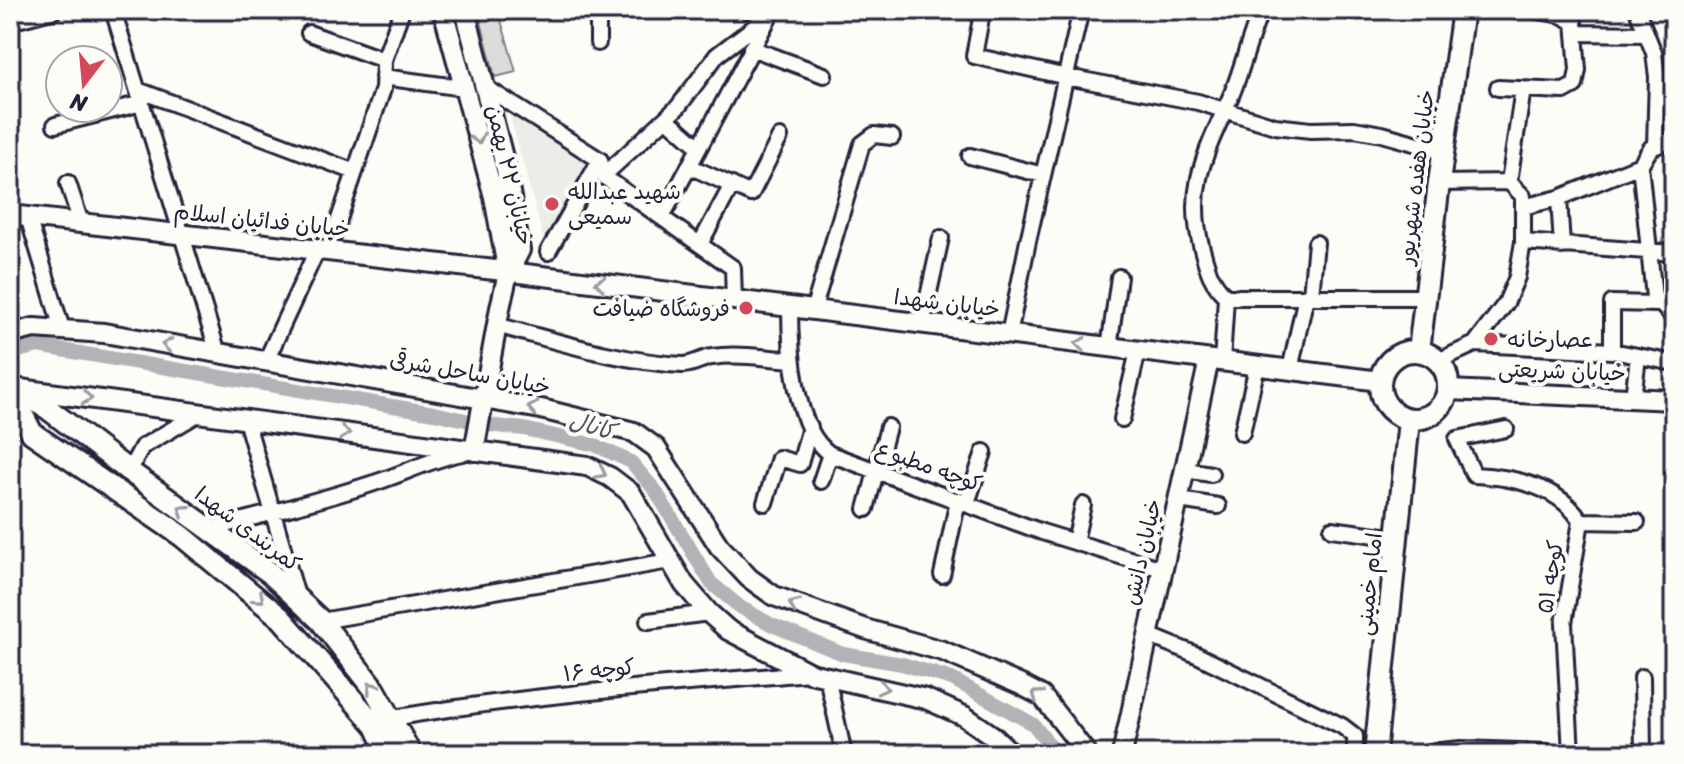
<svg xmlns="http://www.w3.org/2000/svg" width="1684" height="764" viewBox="0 0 1684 764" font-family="Sriracha,'Playpen Sans Arabic',sans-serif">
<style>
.built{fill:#ecece9}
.green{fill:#dddcdb;stroke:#807f8b;stroke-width:2}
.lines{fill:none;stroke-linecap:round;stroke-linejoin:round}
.canal{stroke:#b2b2b7;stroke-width:14}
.minor-casing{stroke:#22223b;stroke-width:20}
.tertiary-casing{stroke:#22223b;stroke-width:24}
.secondary-casing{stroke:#22223b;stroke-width:26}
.minor{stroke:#fdfcf7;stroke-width:14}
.tertiary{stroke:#fdfcf7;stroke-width:18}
.secondary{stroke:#fdfcf7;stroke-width:20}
.oneway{stroke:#9a9aa2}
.poi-dot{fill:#d1495b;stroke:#fdfcf7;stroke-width:3}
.labels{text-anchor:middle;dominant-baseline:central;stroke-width:8;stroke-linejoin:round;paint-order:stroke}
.street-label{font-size:22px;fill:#22223b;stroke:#fdfcf7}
.poi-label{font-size:22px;fill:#22223b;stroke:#fdfcf7;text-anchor:start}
.water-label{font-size:24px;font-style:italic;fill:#545466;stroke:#fdfcf7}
</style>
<rect width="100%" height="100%" fill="#fdfcf7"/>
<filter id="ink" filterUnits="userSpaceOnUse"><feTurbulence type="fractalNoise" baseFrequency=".0125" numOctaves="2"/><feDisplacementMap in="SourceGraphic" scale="16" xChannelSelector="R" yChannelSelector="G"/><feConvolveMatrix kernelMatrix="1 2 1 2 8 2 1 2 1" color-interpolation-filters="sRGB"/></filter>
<g filter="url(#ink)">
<!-- built -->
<path class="built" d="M508 109 594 161 546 248Z"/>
<!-- green -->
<path class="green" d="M478 10H498L516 72 495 77Z"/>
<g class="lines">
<!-- canal -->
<path class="canal" d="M10 353 38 346 434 413 488 425 524 429 595 445 631 462 655 490 711 583 740 607 772 625 843 654 902 664 952 679 1033 724 1057 754"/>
<!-- minor casing -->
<g class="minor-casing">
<path id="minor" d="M113 10 218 353
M598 10V43
M747 10 769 16
M974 10 982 13 974 56 1067 77 1198 102 1275 126 1311 130 1354 129 1382 134 1443 151
M1637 10 1654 53 1657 77 1655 146
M21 19 55 10
M309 33 384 60
M1577 33 1645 34
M751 48 824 75
M383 77 464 88
M485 87 600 160 603 176 733 268 734 301
M1498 88 1564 91 1575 85 1578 70 1574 22 1561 15 1533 10
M138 90 355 172
M666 118 699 147
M55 125 142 103
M970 156 1043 175
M1640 165 1651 148 1674 139
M689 166 751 194 780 137
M603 176 678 107 717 55 762 21
M1509 182 1523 89
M68 183 81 223
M1439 183 1509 182 1523 196V242
M1559 198 1562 246
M1523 207 1559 198 1640 165 1654 297 1674 318
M28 217 62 329
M662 217 773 10
M334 234 383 89 384 60 402 10
M700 244 732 185
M548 252 600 160
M1311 295 1316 243
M1226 297C1210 280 1208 271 1202 249 1184 185 1209 148 1233 91 1243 65 1250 37 1261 10
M1226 297H1425
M790 308C790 348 794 430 830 454L1042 532 1162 569
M813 311 862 144 874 135 892 137
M922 324 941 238
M496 325C557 341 620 362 683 365 694 365 702 358 712 357 738 353 766 358 792 360
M1009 335 1028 241 1081 10
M1475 344 1506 303 1517 277 1523 242 1674 253
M1109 348 1119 277
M1612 351V303L1659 304
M266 361 317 250
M1438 361 1475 344 1612 351 1674 363
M1222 362 1226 297
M1290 370 1306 296
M1633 398 1638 357
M1122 419 1138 351
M246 420 297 596
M1506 429 1457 439 1474 475C1513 477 1559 486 1581 521L1564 623 1571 754
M1242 433 1257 366
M1185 470 1211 474
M129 471 142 447 198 414
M821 481 830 454
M1179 500 1218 506
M765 503 779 458 800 464 810 427
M967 503 984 452
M866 509 888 427
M1581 521 1637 522
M211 529C265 514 320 501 374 483 404 474 430 459 462 453
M1332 529 1398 538
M1075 542 1083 505
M942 575 958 500
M321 621 670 561
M648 621 709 613
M1148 635 1197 655 1342 726 1355 736V754
M827 677 844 754
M1642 677 1643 754
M393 718C531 694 670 685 809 673"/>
</g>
<!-- tertiary casing -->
<g class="tertiary-casing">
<path id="tertiary" d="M443 10 494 197 508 273
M465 10 506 169 520 250 508 273 500 308 474 451
M10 215 495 270 1380 381
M10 334 34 328 104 333 541 409 634 432 656 448 719 546 749 578 774 596 865 629 943 651 1021 685 1042 696 1087 754
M13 388 587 466 610 477 631 493 684 584 709 613 728 630 810 673 926 699 964 716 993 736 1012 754
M1448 390 1674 400
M1122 754 1209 360
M1430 754 1461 751 1546 754"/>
</g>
<!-- secondary casing -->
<g class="secondary-casing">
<path id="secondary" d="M1380 385a34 34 0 1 1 68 0a34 34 0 1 1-68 0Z
M1419 351 1439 183 1463 10
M10 388 47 408 129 471 270 573 321 621 375 690 411 754
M10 390 32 433 182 536 281 618 376 726 389 754
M1375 754 1409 420"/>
</g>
<!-- minor -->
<use href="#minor" class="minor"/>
<!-- tertiary -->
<use href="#tertiary" class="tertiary"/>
<!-- secondary -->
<use href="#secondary" class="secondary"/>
</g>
<!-- one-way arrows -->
<defs><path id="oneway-chevron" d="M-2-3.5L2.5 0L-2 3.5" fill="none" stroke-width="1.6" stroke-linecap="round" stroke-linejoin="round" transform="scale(2)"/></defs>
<g class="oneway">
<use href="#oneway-chevron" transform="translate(478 139) rotate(75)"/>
<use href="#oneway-chevron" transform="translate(600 283) rotate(-173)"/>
<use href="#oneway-chevron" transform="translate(1080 344) rotate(-173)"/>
<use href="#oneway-chevron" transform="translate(167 345) rotate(-172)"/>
<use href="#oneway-chevron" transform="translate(87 398) rotate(8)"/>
<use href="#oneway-chevron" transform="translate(533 408) rotate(-170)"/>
<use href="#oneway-chevron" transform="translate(345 433) rotate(8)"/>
<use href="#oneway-chevron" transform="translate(601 473) rotate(27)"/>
<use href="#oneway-chevron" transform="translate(183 510) rotate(-145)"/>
<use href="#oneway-chevron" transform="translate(259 598) rotate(42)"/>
<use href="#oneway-chevron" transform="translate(794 605) rotate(-157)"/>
<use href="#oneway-chevron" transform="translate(372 687) rotate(-126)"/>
<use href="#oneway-chevron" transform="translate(883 688) rotate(13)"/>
<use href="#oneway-chevron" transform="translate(1037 695) rotate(-144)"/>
</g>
</g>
<!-- markers -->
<g class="poi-dot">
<circle cx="552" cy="204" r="8"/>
<circle cx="746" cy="308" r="8"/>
<circle cx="1491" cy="339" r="8"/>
</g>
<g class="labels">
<!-- street labels -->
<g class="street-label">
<text transform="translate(510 175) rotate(77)">خیابان ۲۲ بهمن</text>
<text transform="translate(1416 177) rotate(-83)">خیابان هفده شهریور</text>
<text transform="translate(262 220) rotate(6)">خیابان فدائیان اسلام</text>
<text transform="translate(947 303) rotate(7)">خیابان شهدا</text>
<text transform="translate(1562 371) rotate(2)">خیابان شریعتی</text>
<text transform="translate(470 373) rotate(10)">خیابان ساحل شرقی</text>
<text transform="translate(929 466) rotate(20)">کوچه مطبوع</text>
<text transform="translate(248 529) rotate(37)">کمربندی شهدا</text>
<text transform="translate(1142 552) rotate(-77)">خیابان دانش</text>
<text transform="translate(1550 577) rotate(-81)">کوچه ۵۱</text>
<text transform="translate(1369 584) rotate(-84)">امام خمینی</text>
<text transform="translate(599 670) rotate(-6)">کوچه ۱۶</text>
</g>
<!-- poi labels -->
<g class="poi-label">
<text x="568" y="191">شهید عبدالله<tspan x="568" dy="25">سمیعی</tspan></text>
<text x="730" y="308" text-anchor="end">فروشگاه ضیافت</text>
<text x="1507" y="339">عصارخانه</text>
</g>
<!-- water labels -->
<g class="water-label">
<text transform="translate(592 426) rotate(16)">کانال</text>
</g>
</g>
<!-- margin -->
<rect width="1684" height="764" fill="none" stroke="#fdfcf7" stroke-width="40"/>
<rect x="20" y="20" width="1644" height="724" fill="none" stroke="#22223b" stroke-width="3" filter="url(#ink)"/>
<!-- north arrow -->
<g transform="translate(84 84) rotate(196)"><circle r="38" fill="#fdfcf7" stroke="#a5a5ac" stroke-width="2"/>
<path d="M0-6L14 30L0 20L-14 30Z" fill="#d1495b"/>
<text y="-12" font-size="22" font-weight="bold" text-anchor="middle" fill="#22223b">N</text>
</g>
</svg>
